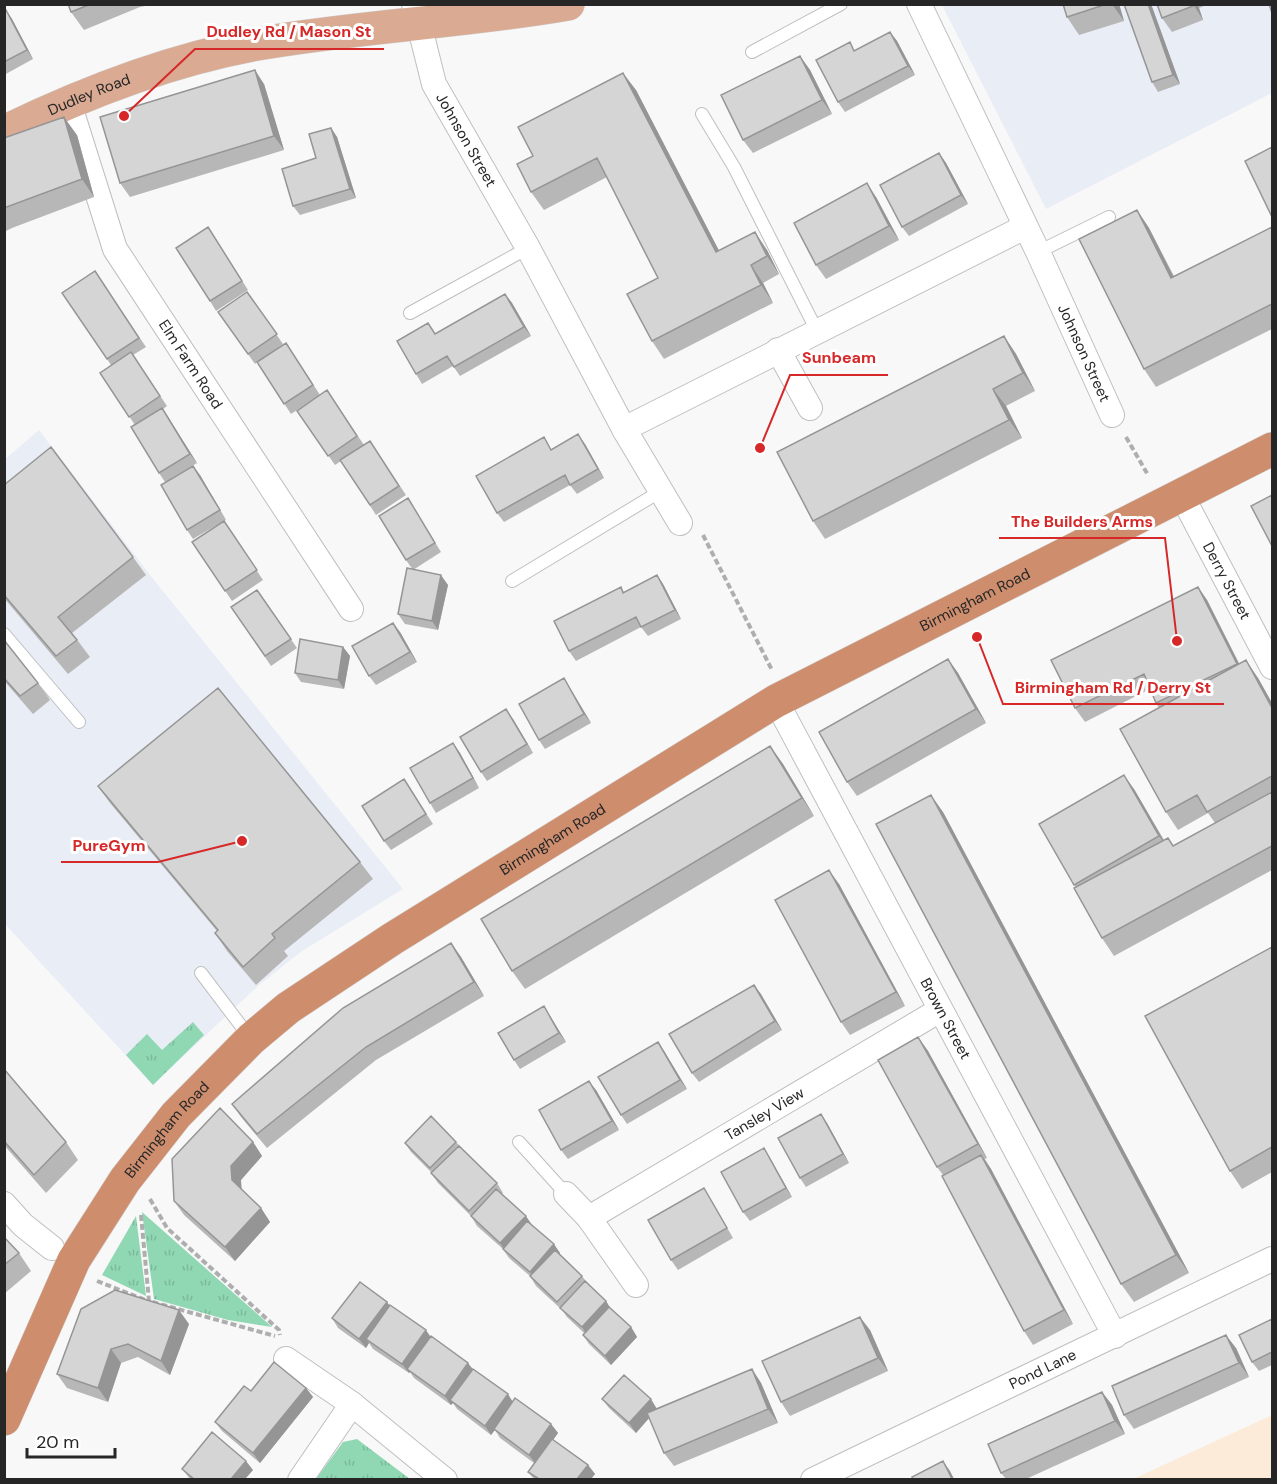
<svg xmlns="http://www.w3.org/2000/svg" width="1277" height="1484" viewBox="0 0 1277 1484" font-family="'DM Sans',sans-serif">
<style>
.built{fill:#e9edf5}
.education{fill:#fdebda}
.grass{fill:url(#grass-tufts)}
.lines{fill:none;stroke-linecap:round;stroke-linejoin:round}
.service-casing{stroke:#bebfc0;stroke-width:14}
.minor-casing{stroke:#bebfc0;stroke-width:26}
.primary-casing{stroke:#d4d4d4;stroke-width:34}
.trunk-casing{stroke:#d4d4d4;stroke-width:34}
.path{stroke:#aeaeaf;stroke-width:4;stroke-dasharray:6 3;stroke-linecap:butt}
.service{stroke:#fff;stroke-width:12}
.minor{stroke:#fff;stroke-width:24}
.primary{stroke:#daaa92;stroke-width:33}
.trunk{stroke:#ce8e6e;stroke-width:33}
.wall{fill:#b8b7b8}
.shaded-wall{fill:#969596}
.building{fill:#d6d5d6;stroke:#969596;stroke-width:1.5}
.labels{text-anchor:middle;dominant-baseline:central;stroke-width:6;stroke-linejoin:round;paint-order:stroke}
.street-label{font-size:15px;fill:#262627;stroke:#fff}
.leader{fill:none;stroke:#d62828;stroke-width:2}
.callout-dot{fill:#d62828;stroke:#fff;stroke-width:2}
.callout-label{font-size:16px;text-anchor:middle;font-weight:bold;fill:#d62828;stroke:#fff;stroke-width:6;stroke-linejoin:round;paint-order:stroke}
</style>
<defs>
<pattern id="grass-tufts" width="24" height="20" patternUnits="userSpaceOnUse" patternTransform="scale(1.5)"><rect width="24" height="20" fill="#90d8b3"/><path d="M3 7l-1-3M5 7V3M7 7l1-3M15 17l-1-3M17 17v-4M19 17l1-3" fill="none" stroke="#7cb99a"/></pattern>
</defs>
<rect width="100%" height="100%" fill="#f8f8f9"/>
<!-- built -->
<path class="built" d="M942 5H1272V93L1046 209Z
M39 430 154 580 403 889 302 951 259 985 153 1085 5 924V459Z"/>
<!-- education -->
<path class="education" d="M1272 1415V1479H1133Z"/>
<!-- grass -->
<path class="grass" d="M193 1022 204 1035 153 1085 126 1055 147 1034 162 1050Z
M142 1212 272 1327 228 1320 154 1299Z
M136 1216 146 1296 102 1275Z
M357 1439 410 1479H316L343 1442Z"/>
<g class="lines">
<!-- service casing -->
<g class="service-casing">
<path id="service" d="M752 52 841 4
M702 114 734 167 817 331
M1038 252 1109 217
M410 313 528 248
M512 581 661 491
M4 634 79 722
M201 973 251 1039
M519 1142 566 1194"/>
</g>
<!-- minor casing -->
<g class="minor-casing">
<g id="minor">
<path id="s1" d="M414 4 434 84 528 248 624 429 680 523"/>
<path id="s2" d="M919 4 1038 252 1112 415"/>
<path id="s3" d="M69 103 115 249 351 609"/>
<path d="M778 350 810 408"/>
<path d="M624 429 1025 227"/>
<path id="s4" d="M1182 496 1272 667"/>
<path id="s5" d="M776 701 1115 1336"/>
<path d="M566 1194 589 1218 636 1285"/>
<path d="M4 1204 23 1225 52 1248"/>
<path id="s6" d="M589 1218 940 1010"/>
<path d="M286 1359 352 1404 445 1480"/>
<path d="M300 1480 352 1404"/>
<path id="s7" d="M813 1480 1272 1259"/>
</g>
</g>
<!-- primary casing -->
<g class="primary-casing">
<g id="primary">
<path id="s8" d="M4 132C84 93 169 60 257 44 360 26 465 22 568 4"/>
</g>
</g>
<!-- trunk casing -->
<g class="trunk-casing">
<g id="trunk">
<path id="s9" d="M4 1419 74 1260 125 1180 176 1115 251 1039 288 1008 392 939 776 701 1272 449"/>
</g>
</g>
<!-- path -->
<path class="path" d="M1126 437 1148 475
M703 535 772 670
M150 1199 167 1228 279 1330 280 1335
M141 1215 149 1301 275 1336
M97 1281 148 1301"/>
<!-- service -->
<use href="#service" class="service"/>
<!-- minor -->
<use href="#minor" class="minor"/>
<!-- primary -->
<use href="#primary" class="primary"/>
<!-- trunk -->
<use href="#trunk" class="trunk"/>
</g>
<!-- wall -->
<path class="wall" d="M68 4H156L140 7 84 30 71 12Z
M1063 4H1119L1124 21 1079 35 1067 17Z
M1151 4 1180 84 1158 92 1152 82Z
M1157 4H1209L1199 8 1203 20 1172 32 1162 18Z
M4 10 12 19 33 59 4 75Z
M890 32 897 41 915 75 845 112 838 102Z
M800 56 810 70 832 114 753 153 743 140Z
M264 84 284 150 130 197 120 183Z
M636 90 719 251 767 250 779 274 763 283 773 303 664 359 652 341 658 278 607 177 544 210 531 192 533 156Z
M331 128 337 137 356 198 300 215 293 206Z
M77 135 94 197 12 228 4 232V138Z
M939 153 946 163 968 204 909 236 902 227Z
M876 197 899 240 826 279 816 265Z
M1137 210 1149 228 1174 276 1272 227V329L1156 387 1144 369Z
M208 227 248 290 216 311 210 301Z
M95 271 146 347 133 355 167 406 163 409 197 463 170 479 200 475 226 520 224 521 263 580 232 601 192 542 222 522 193 539 187 530 165 482 159 473 135 425 100 373 111 365 62 293Z
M247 292 283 344 261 360 293 353 320 395 291 414 257 362 255 364 218 312Z
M505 294 512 303 531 336 460 376 453 366 422 384 416 374 435 334Z
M1004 336 1016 354 1035 391 1006 406 1022 438 825 539 813 521Z
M327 390 364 445 370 441 406 495 376 515 341 461 335 465 297 411Z
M585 444 604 478 577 494 570 485 504 522 497 513 552 449Z
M4 485 133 557 146 575 72 633 90 657 68 674 4 598Z
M408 498 441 552 413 570 448 585 438 630 405 624 398 614 413 570 406 560Z
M657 575 663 584 681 619 648 636 641 627 576 661 569 651 621 587 624 592Z
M1198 587 1207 600 1239 663 1258 678 1272 703V870L1114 956 1102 938 1076 888 1039 824 1134 789 1164 840 1173 846 1215 823 1208 813 1178 830 1166 812 1159 708 1156 703 1150 689 1085 722 1075 708Z
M257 590 297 648 271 666 231 607Z
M400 632 417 662 376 685 369 676Z
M4 640 38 683 50 700 33 714 6 683 4 684Z
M343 647 350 656 344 689 301 682 295 673Z
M948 659 958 673 986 723 857 796 847 782Z
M570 688 591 723 545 749 539 740Z
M513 719 533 753 487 781 481 772Z
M453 743 460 753 479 788 436 813 430 803Z
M770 746 783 764 814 816 525 989 512 971Z
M404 779 433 824 391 850 384 841Z
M98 786 360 862 373 879 284 951 288 956 256 985 227 951 215 933 217 931 110 803Z
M943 812 1189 1273 1134 1302 1121 1284Z
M839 884 905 1006 850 1035 841 1022Z
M451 943 461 957 484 996 376 1060 267 1148 241 1117 232 1104Z
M1272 947V1172L1242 1189 1230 1171Z
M754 985 782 1030 699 1082 692 1073Z
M544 1006 566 1042 520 1069 514 1060Z
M918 1037 928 1051 987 1158 985 1159 991 1169 1073 1324 1033 1345 1024 1331 943 1175 937 1167Z
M664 1051 687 1089 627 1124 621 1115Z
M4 1069 66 1142 78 1160 46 1193 4 1145Z
M596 1090 619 1130 568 1159 561 1150Z
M827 1123 849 1163 806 1187 800 1178Z
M253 1142 262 1156 241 1180V1189L261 1208 270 1222 235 1261 184 1215 174 1201Z
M456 1142 497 1183 503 1193 502 1194 560 1253V1254L582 1276 589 1285 606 1301 610 1308 631 1327 637 1337 611 1365 589 1344 583 1335 584 1333 567 1317 562 1310 536 1286 530 1276 509 1258 503 1249 477 1226 471 1216 438 1183 431 1173H432L411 1152 405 1143Z
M770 1158 792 1197 750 1221 743 1212Z
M710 1198 733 1238 678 1270 671 1260Z
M4 1237 19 1253 31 1271 4 1294Z
M387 1302 390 1306 473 1369 513 1402 551 1424 558 1433 553 1440 588 1465 595 1474 591 1479H534L528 1472 534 1463 500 1438 495 1430 491 1435 457 1409 453 1403 451 1405 414 1378 410 1372 409 1373 373 1349 369 1343 366 1348 338 1328 332 1318Z
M81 1309 189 1324 170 1375 138 1357 121 1363 108 1402 67 1388 57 1374Z
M1272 1320V1365L1259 1371 1252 1362Z
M870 1330 888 1371 790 1416 781 1402Z
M1236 1348 1249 1377 1134 1429 1124 1415Z
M752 1369 761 1383 778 1423 674 1466 664 1453 649 1418 636 1433 609 1408 602 1399 657 1408Z
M306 1388 313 1397 260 1463 222 1431 215 1422Z
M1102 1392 1112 1405 1125 1434 1026 1479H1006L1001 1473Z
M182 1469 253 1470 245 1479H190Z"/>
<!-- shaded-wall -->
<path class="shaded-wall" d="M1112 4H1119L1124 21Z
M1148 4H1151L1180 84 1173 75Z
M1193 4H1197L1199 8 1203 20Z
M6 10 12 19 33 59 27 50Z
M890 32 897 41 915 75 908 66Z
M800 56 810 70 832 114 822 100Z
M255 70 264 84 284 150 274 136Z
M623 73 636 90 729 270 716 252Z
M64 117 77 135 94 197 82 179Z
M331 128 337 137 356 198 350 189Z
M939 153 946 163 968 204 961 195Z
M867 183 876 197 899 240 889 226Z
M1137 210 1149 228 1183 296 1171 278Z
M755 232 767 250 779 274 767 256Z
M751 265 763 283 773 303 761 285Z
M505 294 512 303 531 336 524 327Z
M1004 336 1016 354 1035 391 1023 373Z
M993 389 1006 406 1022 438 1009 420Z
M162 408 168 417 197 463 190 454Z
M578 434 585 444 604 478 598 469Z
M193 466 200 475 226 520 220 510Z
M441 575 448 585 438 630 432 621Z
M657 575 663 584 681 619 675 610Z
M1198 587 1207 600 1246 678 1237 664Z
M393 623 400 632 417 662 410 652Z
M343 647 350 656 344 689 338 680Z
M948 659 958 673 986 723 976 709Z
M1246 660 1258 678 1272 703V708Z
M564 678 591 723 584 714Z
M506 709 513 719 533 753 527 744Z
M453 743 460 753 479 788 473 778Z
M770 746 783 764 814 816 802 798Z
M1124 775 1134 789 1169 850 1159 836Z
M931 795 943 812 1189 1273 1176 1255Z
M829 870 839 884 905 1006 896 992Z
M451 943 461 957 484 996 474 982Z
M754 985 761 994 782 1030 775 1021Z
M544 1006 550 1016 566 1042 559 1033Z
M918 1037 928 1051 987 1158 978 1144Z
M658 1042 664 1051 687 1089 680 1080Z
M589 1081 596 1090 619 1130 612 1121Z
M821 1114 827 1123 849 1163 843 1154Z
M253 1142 262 1156 241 1180 242 1193 232 1180 231 1166Z
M764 1148 770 1158 792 1197 786 1188Z
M981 1155 991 1169 1073 1324 1064 1310Z
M261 1208 270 1222 235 1261 225 1247Z
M526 1216 532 1225 506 1253 500 1243Z
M554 1244 560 1253 537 1282 530 1272Z
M606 1301 612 1311 588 1337 582 1327Z
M387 1302 393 1311 366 1339 369 1343 366 1348 359 1339Z
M179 1310 189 1324 170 1375 161 1361Z
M860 1317 870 1330 888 1371 878 1358Z
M631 1327 637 1337 611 1365 605 1356Z
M426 1330 432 1339 407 1369 410 1372 409 1373 402 1364Z
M1226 1335 1236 1348 1249 1377 1239 1363Z
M111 1349 121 1363 108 1402 98 1388Z
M468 1363 475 1372 450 1400 453 1403 451 1405 445 1396Z
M752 1369 761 1383 778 1423 768 1409Z
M306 1388 313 1397 260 1463 253 1453Z
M1102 1392 1112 1405 1125 1434 1115 1421Z
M508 1394 514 1404 491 1435 485 1426Z
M651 1399 657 1409 636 1433 629 1423Z
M551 1424 558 1433 536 1464 529 1455Z
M246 1461 253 1470 245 1479H231Z
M943 1461 950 1471 954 1479H952Z
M588 1465 595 1474 591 1479H577Z"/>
<!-- building -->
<path class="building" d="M68 4H91L71 12Z
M1063 4H1107L1067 17Z
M1124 4H1148L1173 75 1152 82Z
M1157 4H1193V6L1162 18Z
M1269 4H1272V13Z
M4 10H6L27 50 4 62Z
M890 32 908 66 838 102 816 60 850 42 854 51Z
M800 56 822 100 743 140 721 95Z
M255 70 274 136 120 183 100 117Z
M623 73 716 252 755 232 767 256 751 265 761 285 652 341 627 294 658 278 597 158 531 192 517 164 533 156 518 127Z
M64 117 82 179 4 208V138Z
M331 128 350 189 293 206 282 169 316 158 309 134Z
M1272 147V217L1245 161Z
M939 153 961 195 902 227 880 185Z
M867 183 889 226 816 265 794 223Z
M1137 210 1171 278 1272 227V304L1144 369 1079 239Z
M208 227 242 281 210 301 176 248Z
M95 271 139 338 107 359 62 293Z
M247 292 277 334 248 354 218 312Z
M505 294 524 327 454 367 447 356 416 374 397 341 428 323 435 334Z
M1004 336 1023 373 993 389 1009 420 813 521 777 452Z
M286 343 313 385 284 404 257 362Z
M131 352 160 396 129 417 100 373Z
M327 390 357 436 328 456 297 411Z
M162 408 190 454 159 473 131 427Z
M578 434 598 469 570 485 565 475 497 513 476 476 544 437 551 450Z
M370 441 399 486 370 505 340 460Z
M51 447 133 557 58 617 77 640 56 656 4 595V485Z
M193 466 220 510 187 530 161 485Z
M1272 495V546L1251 506Z
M408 498 435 543 406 560 379 516Z
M224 521 257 570 225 591 192 542Z
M407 568 441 575 432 621 398 614Z
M657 575 675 610 641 627 636 617 569 651 554 621 621 587 623 593Z
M1198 587 1237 664 1156 703 1144 674 1075 708 1051 660Z
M257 590 291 639 265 656 231 607Z
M393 623 410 652 369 676 352 646Z
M300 639 343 647 338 680 295 673Z
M4 640 38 683 20 696 4 678Z
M948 659 976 709 847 782 819 732Z
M1246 660 1272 708V776L1207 812 1197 795 1166 812 1120 729Z
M564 678 584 714 539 740 519 704Z
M218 688 360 862 272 934 275 938 243 967 215 933 218 930 98 786Z
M506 709 527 744 481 772 460 737Z
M453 743 473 778 430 803 410 768Z
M770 746 802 798 512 971 481 919Z
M1124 775 1159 836 1074 885 1039 824Z
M404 779 426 814 384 841 362 806Z
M1272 792V846L1102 938 1074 888 1168 838 1173 846Z
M931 795 1176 1255 1121 1284 876 824Z
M829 870 896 992 841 1022 775 900Z
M451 943 474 982 366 1047 257 1134 232 1104 343 1008Z
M1272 947V1147L1230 1171 1145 1016Z
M754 985 775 1021 692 1073 669 1034Z
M544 1006 559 1033 514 1060 498 1033Z
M918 1037 978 1144 937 1167 878 1060Z
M658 1042 680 1080 621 1115 598 1077Z
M4 1069 66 1142 34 1175 4 1141Z
M589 1081 612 1121 561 1150 539 1110Z
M220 1108 253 1142 231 1166 232 1180 261 1208 225 1247 174 1201 172 1159Z
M821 1114 843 1154 800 1178 778 1138Z
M431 1116 456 1142 430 1168 405 1143Z
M459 1146 497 1183 469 1211 431 1173Z
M764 1148 786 1188 743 1212 721 1172Z
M981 1155 1064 1310 1024 1331 942 1176Z
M704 1188 727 1228 671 1260 648 1220Z
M496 1189 526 1216 500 1243 471 1216Z
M527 1221 554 1244 530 1272 503 1249Z
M4 1237 19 1253 4 1265Z
M555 1250 582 1276 557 1302 530 1276Z
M585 1281 606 1301 582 1327 560 1308Z
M360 1282 387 1302 359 1339 332 1318Z
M115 1290 179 1310 161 1361 128 1344 111 1349 98 1388 57 1374 81 1309Z
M390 1305 426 1330 402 1364 366 1339Z
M609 1307 631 1327 605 1356 583 1335Z
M860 1317 878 1358 781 1402 762 1361Z
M1272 1319V1352L1252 1362 1239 1335Z
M1226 1335 1239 1363 1124 1415 1112 1386Z
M431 1336 468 1363 445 1396 407 1369Z
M274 1362 306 1388 253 1453 215 1422 244 1386 251 1391Z
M473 1369 508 1394 485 1426 450 1400Z
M752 1369 768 1409 664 1453 647 1413Z
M624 1375 651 1399 629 1423 602 1399Z
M1102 1392 1115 1421 1001 1473 988 1444Z
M515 1398 551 1424 529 1455 494 1429Z
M212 1432 246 1461 231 1479H194L182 1469Z
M552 1439 588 1465 577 1479H539L528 1472Z
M943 1461 952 1479H913L912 1477Z"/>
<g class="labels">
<!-- street labels -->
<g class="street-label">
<text stroke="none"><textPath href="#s8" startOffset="93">Dudley Road</textPath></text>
<text stroke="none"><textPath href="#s1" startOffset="147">Johnson Street</textPath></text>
<text stroke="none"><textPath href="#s2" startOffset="386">Johnson Street</textPath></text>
<text stroke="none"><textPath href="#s3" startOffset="291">Elm Farm Road</textPath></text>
<text stroke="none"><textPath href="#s4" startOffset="96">Derry Street</textPath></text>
<text stroke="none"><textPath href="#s9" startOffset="1306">Birmingham Road</textPath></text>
<text stroke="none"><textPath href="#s9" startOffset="820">Birmingham Road</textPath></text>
<text stroke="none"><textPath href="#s5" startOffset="360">Brown Street</textPath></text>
<text stroke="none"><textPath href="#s6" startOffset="204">Tansley View</textPath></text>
<text stroke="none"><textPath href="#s9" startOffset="334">Birmingham Road</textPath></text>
<text stroke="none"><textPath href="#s7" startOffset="255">Pond Lane</textPath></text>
</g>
</g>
<!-- callouts -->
<path class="leader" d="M124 116L195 49H384M760 448L790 375H888M1177 641L1165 538H999M977 637L1003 704H1224M242 841L158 862H61"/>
<g class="callout-dot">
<circle cx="124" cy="116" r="6"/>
<circle cx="760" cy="448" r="6"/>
<circle cx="1177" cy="641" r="6"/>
<circle cx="977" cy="637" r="6"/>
<circle cx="242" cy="841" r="6"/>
</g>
<g class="callout-label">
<text x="289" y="37">Dudley Rd / Mason St</text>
<text x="839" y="363">Sunbeam</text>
<text x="1082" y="527">The Builders Arms</text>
<text x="1113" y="693">Birmingham Rd / Derry St</text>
<text x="109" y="851">PureGym</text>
</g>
<!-- border -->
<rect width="1277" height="1484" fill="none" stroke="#262627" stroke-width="12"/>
<!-- scale -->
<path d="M27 1448v9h88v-9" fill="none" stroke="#262627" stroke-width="3"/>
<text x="36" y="1448" font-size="18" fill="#262627" stroke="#ffffff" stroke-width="4.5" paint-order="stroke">20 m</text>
</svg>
